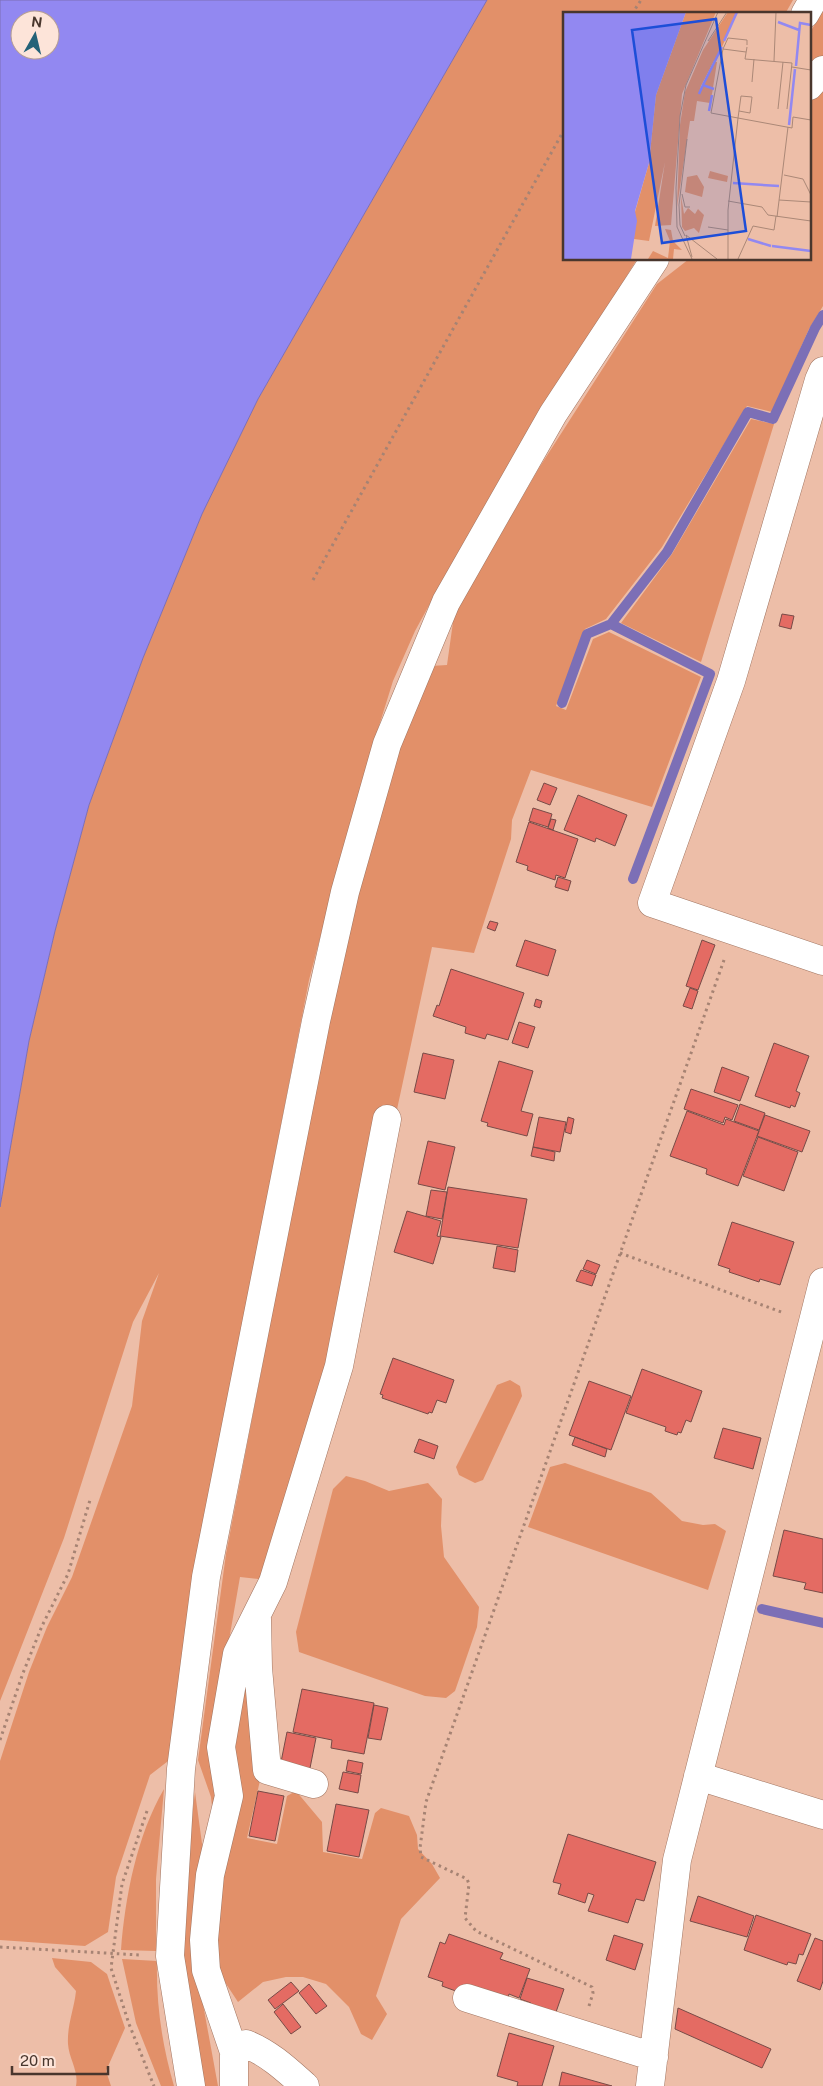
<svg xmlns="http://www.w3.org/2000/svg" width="823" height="2086" viewBox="0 0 823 2086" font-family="'Public Sans',sans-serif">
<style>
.green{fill:#e29069}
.water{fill:#9288f1;stroke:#7c6fb6;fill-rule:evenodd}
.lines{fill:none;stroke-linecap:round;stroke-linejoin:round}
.stream{stroke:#7c6fb6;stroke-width:10}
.building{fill:#e46b63;stroke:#784b47}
.minor-casing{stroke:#a17561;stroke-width:29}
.path{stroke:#a68373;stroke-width:3;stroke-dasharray:2.5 4;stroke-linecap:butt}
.minor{stroke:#fff;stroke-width:28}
.inset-river{fill:none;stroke:#9288f1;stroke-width:2.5}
.inset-road{fill:none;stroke:#ab8877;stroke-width:1}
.view{fill:#1d4ed8;fill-opacity:0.15;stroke:#1d4ed8;stroke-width:2.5}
.inset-edge{fill:none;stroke:#49362d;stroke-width:2.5}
</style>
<rect width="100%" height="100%" fill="#edbea8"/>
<!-- green -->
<path class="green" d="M487 0H793L785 14H564V259H637L445 576 415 631 393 681 374 742 337 873 309 980 194 1574 172 1758 150 1775 116 1877 108 1932 85 1946 0 1940V1761L29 1672 47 1627 72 1577 132 1406 142 1321 159 1273 133 1322 64 1538 0 1701V1207L29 1041 55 931 89 805 143 658 202 514 258 399Z
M823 11V57L809 73V34Z
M823 79V306L809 329 772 412 747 406 662 547 606 619 585 629 556 706 566 710 593 639 609 632 701 677 652 807 531 770 512 820 511 839 474 953 432 947 396 1114 332 1365 267 1580 240 1577 210 1749 222 1791 215 1834 211 1797 198 1760 226 1554 336 982 361 877 396 760 431 666 447 665 454 615 539 468 657 284 689 259H809V95Z
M751 419 774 424 701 662 621 623 672 554Z
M510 1380 520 1386 522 1396 483 1480 475 1483 459 1475 456 1467 497 1385Z
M565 1463 651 1493 682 1521 703 1525 715 1524 726 1531 708 1590 528 1527 550 1467Z
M346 1476 365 1481 389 1491 428 1483 442 1499 441 1526 444 1557 479 1607 477 1627 455 1691 446 1698 425 1696 299 1652 296 1632 333 1489Z
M248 1661 261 1776 247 1838 277 1844 287 1796 296 1791 322 1822 323 1852 362 1859 375 1813 381 1808 409 1816 417 1835 418 1849 432 1864 440 1878 401 1919 376 1996 387 2014 372 2040 361 2034 349 2007 326 1984 303 1977H286L263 1982 238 2002 215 1967 234 1757Z
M164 1789 156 1879V1951L121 1950C125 1897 137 1835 164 1789Z
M195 1792 203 1851 196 1966 218 2086H203L182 1944V1903Z
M52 1958 91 1962 107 1974 125 2028 106 2071 111 2086H76C79 2071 69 2059 68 2044 67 2025 74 2010 76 1991L55 1967Z
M122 1959 157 1961C156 2004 162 2045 174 2086H161L136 2023Z"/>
<!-- water -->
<path class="water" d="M0 0H487L258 399 202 514 143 658 89 805 55 931 29 1041 0 1207ZM20 20H50V50H20Z"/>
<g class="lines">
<!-- stream -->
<path class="stream" d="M611 624 667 552 748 412 773 419 815 328 823 315
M562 703 587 634 611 624 710 674 633 879
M762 1609 823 1623"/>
</g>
<!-- building -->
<path class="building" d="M782 614 794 616 791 629 779 626Z
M544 783 557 788 550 805 537 800Z
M578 795 627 815 615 846 596 838 595 842 564 830Z
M533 808 552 814 548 827 529 821Z
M551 819 556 820 553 830 548 828Z
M529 822 578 839 565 878 556 875 555 880 527 870 528 866 516 862Z
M558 877 571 881 568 891 555 887Z
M490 921 498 923 495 931 487 928Z
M525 940 556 950 548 976 516 966Z
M702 940 715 945 698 990 686 986Z
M451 969 524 993 508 1040 487 1034 485 1039 465 1033 466 1027 433 1016 437 1005 439 1006Z
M690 988 698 991 692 1009 683 1006Z
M536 999 542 1001 540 1008 534 1006Z
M519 1022 535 1027 528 1048 512 1043Z
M774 1043 809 1056 796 1091 800 1093 795 1107 791 1105 790 1108 755 1096Z
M423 1053 454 1060 445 1099 414 1092Z
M499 1061 533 1071 521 1111 533 1114 527 1136 487 1126 488 1123 481 1121Z
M722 1067 749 1077 740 1101 714 1092Z
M691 1089 738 1105 732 1120 725 1117 723 1123 684 1109Z
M740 1104 765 1113 759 1130 734 1121Z
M687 1111 724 1125 726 1119 759 1131 738 1186 706 1174 707 1169 670 1156Z
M765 1115 810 1131 802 1152 757 1136Z
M539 1117 566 1122 560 1152 533 1147Z
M568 1117 574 1119 571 1134 565 1132Z
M758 1137 798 1152 784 1191 743 1176Z
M428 1141 455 1147 445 1190 418 1184Z
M533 1147 555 1152 554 1161 531 1156Z
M448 1187 527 1199 518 1248 440 1236Z
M431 1190 447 1192 442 1219 426 1216Z
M407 1211 441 1221 437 1236 441 1237 433 1264 394 1252Z
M732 1222 794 1242 780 1285 760 1279 759 1282 729 1272 730 1269 718 1265Z
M497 1246 518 1250 515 1272 493 1268Z
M587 1260 600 1265 596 1274 583 1269Z
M581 1270 596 1275 592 1286 576 1281Z
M393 1358 454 1380 446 1403 437 1400 432 1413 429 1412 428 1414 382 1398 383 1395 380 1394Z
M642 1369 702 1391 691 1422 686 1420 681 1433 678 1432 677 1435 665 1431 666 1427 626 1413Z
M589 1381 631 1396 611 1450 569 1435Z
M723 1428 761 1438 753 1469 714 1458Z
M575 1437 607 1449 605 1457 572 1445Z
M419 1439 438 1446 434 1459 414 1452Z
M784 1530 823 1539V1593L804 1589 806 1583 773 1576Z
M302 1689 374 1703 364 1754 331 1748 332 1740 293 1732Z
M374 1705 388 1708 381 1740 368 1738Z
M287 1732 316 1738 309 1773 280 1767Z
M348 1760 363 1763 361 1774 346 1771Z
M343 1772 361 1775 358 1793 339 1789Z
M258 1791 284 1796 275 1841 249 1836Z
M336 1804 369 1810 359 1857 327 1851Z
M568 1834 656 1862 644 1901 636 1899 628 1923 588 1911 594 1895 588 1893 585 1903 558 1894 561 1884 553 1882Z
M698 1896 754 1916 747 1937 690 1921Z
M756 1915 811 1934 803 1955 799 1954 796 1964 788 1962 787 1965 744 1950Z
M449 1934 503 1953 500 1959 530 1969 519 1998 509 1994 507 2001 497 2006 442 1986 443 1982 428 1977 440 1942 445 1944Z
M614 1935 643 1944 635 1970 606 1960Z
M815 1938 823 1941V1981L820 1990 797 1981Z
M527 1978 564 1989 555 2015 529 2006 531 2003 520 1999Z
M291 1982 299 1991 275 2009 268 2000Z
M309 1984 327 2006 316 2014 299 1993Z
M283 2004 301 2027 291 2034 274 2012Z
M678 2008 771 2049 762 2068 675 2029Z
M509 2033 554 2046 542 2086H517L518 2082 497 2076Z
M562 2072 612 2086H559Z"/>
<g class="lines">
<!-- minor casing -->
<g class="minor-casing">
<path id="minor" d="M805 14 813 0
M809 86 823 70
M823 371 819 380 731 681 652 903 823 961
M257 1619 258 1668 267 1770 314 1784
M698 1776 823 1815
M467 1998 654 2057
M234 2052 206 1970 204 1940 210 1875 229 1796 221 1747 237 1654 273 1582 339 1366 387 1119
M191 2086 170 1956 181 1769 206 1577 316 1021 345 892 387 744 446 602 553 414 655 259
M234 2086V2052L246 2044C269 2053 287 2070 305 2086
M650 2086 677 1860 823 1282"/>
</g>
<!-- path -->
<path class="path" d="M632 14 641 0
M313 580 564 130
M620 1253 784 1313
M0 1740 23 1673 42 1626 68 1574 90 1500
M147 1811 122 1884 111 1968 129 2024 154 2086
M0 1947 139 1955
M589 2006 593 1993 592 1987 476 1931 465 1918 469 1884 467 1879 421 1857 420 1848 426 1802 724 960"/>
<!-- minor -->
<use href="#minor" class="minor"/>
</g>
<!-- overview -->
<g transform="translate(563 12)">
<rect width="248" height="248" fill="#edbea8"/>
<path d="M123 0H153L119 82 108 213 92 214 102 150 86 229 71 227 72 200 86 151 93 83ZM165 0H174L153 49H151L138 74 136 82 140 74 150 77 147 91 134 89 131 109H127L114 195 117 113 122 80 140 38ZM151 50H154L150 76 141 73ZM147 159 165 164 164 170 145 166ZM134 163 141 175 139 185 122 180 124 165ZM118 184 121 202 125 196 132 202 135 197 141 203 136 221 131 216 122 219 119 215ZM102 217 108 218 110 229 119 238 111 237 110 247H85L90 239 105 246 107 229Z" fill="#e29069"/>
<path d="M0 0H123L93 83 86 151 72 199 74 209 68 247H0Z" fill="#9288f1"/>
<path class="inset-river" d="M215 10 236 18M161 29 174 0M233 54 237 11 248 13M140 73 159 35M136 82 140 73 151 77M146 99 149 83M226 113 232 57M170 171 216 174M185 227 208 234M209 234 248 239"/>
<path class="inset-road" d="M145 29 164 0M184 35 182 47 229 51 224 97M160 37 165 26 184 28V33M211 49 213 0M229 55 248 58M189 70 191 47M215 97 220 50M175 106 148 101 160 37 183 40M175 106 178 84 189 85 187 101 176 99M221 163 240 167 248 183M119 182 122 195H127M216 188 248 190M165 189 199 195 205 203 248 209M214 205 225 115M145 215 165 218M122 224 117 213 116 193 124 127M129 245 123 223 154 247M129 247 114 215 113 176 117 104 123 73 155 0M165 247V198L175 106 229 116 230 105 248 108M175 247 190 214 211 218 213 204"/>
<path class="view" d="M153 7 183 219 99 231 69 18Z"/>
<rect width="248" height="248" class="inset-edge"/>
</g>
<!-- north arrow -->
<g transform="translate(35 35) rotate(8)"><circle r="24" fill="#fde4d9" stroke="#b59e94"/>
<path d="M0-4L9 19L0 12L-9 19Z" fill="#246278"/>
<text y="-8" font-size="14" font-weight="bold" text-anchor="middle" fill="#49362d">N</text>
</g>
<!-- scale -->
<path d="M12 2066v8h96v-8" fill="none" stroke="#49362d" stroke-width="2.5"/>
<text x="20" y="2066" font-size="15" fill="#49362d" stroke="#fde4d9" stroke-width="4" paint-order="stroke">20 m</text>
</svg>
